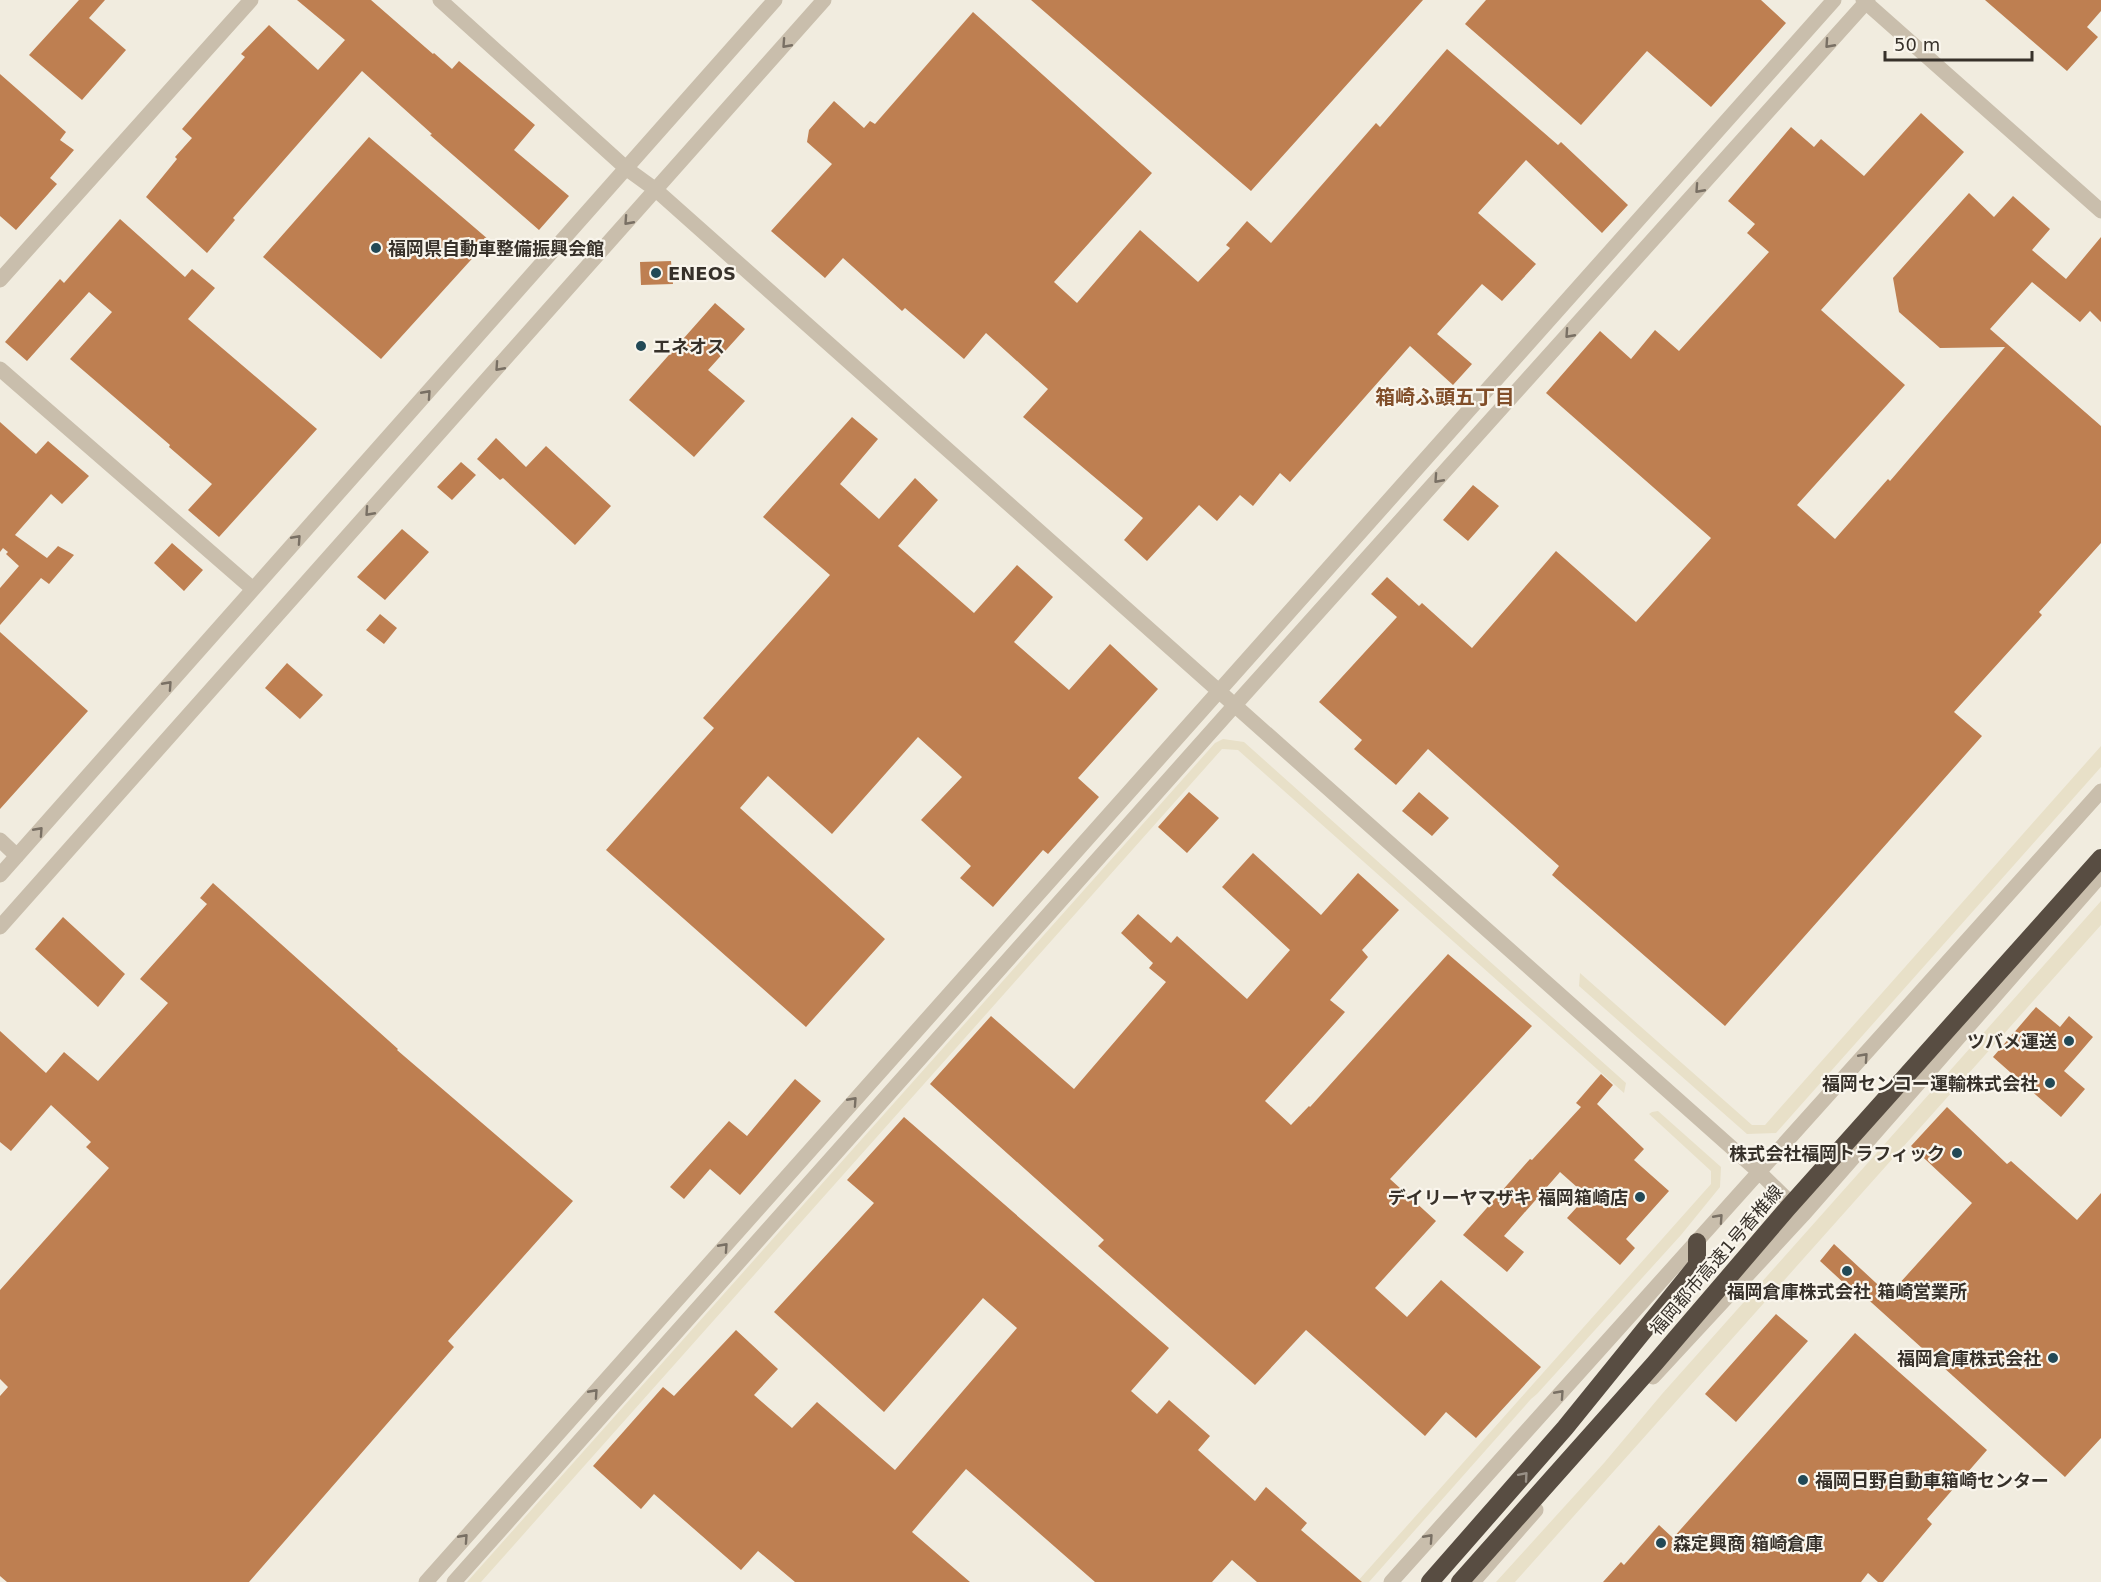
<svg xmlns="http://www.w3.org/2000/svg" width="2101" height="1582" viewBox="0 0 2101 1582" font-family="'DejaVu Sans','Noto Sans JP',sans-serif">
<style>
.plaza{fill:#e8e0c8}
.building{fill:#be7f51}
.lines{fill:none;stroke-linecap:round;stroke-linejoin:round}
.minor{stroke:#c9beac;stroke-width:15}
.highway{stroke:#584d42;stroke-width:18}
.highway-bridge{stroke:#584d42;stroke-width:18}
.oneway{stroke:#797064}
.oneway2{stroke:#989086}
.poi-dot{fill:#224956;stroke:#f9f5ec;stroke-width:2}
.labels{text-anchor:middle;dominant-baseline:central;stroke-width:4.5;stroke-linejoin:round;paint-order:stroke}
.poi-label{font-size:18px;font-weight:bold;fill:#37312a;stroke:#f9f5ec;text-anchor:start}
.street-label{font-size:18px;fill:#37312a;stroke:#f9f5ec}
.neighbourhood-label{font-size:20px;font-weight:bold;fill:#814e29;stroke:#f9f5ec}
</style>
<rect width="100%" height="100%" fill="#f1ecdf"/>
<!-- plaza -->
<path class="plaza" d="M1223 739 1244 742 1626 1083 1624 1093 1238 750 1222 749 481 1582H467L1215 743Z
M2101 746V767L1776 1133 1747 1134 1579 986 1580 973 1752 1125H1765Z
M2101 901V925L1515 1582H1496L1604 1463 1662 1394Z
M1658 1111 1721 1167 1720 1187 1681 1235 1537 1394 1531 1399 1369 1582H1357L1711 1184V1171L1649 1114 1652 1112Z"/>
<!-- building -->
<path class="building" d="M79 0H105L89 18 126 50 82 100 29 55Z
M297 0H371L433 54 434 53 452 69 459 61 535 125 514 150 569 196 539 230 430 135 432 134 362 71 233 218 235 220 207 253 146 197 177 159 175 157 192 138 182 129 245 57 241 54 269 25 318 70 345 40Z
M1031 0H1423L1251 191Z
M1486 0H1761L1786 23 1711 107 1647 51 1581 125 1465 24Z
M1985 0H2101V11L2087 27 2098 37 2067 71Z
M973 12 1152 173 1054 282 1077 303 1140 230 1198 282 1230 248 1226 245 1247 221 1271 243 1376 123 1380 127 1447 49 1558 145 1561 142 1628 205 1602 233 1526 160 1478 213 1536 264 1502 301 1482 284 1437 334 1472 364 1453 385 1410 346 1290 482 1280 473 1253 506 1240 495 1217 521 1199 505 1147 561 1124 540 1143 518 1023 417 1048 389 986 333 964 359 905 308 902 311 843 258 825 278 771 231 832 164 807 142 809 130 834 101 864 128 870 121 875 124Z
M0 74 66 132 60 140 74 150 50 178 57 184 16 230 0 216Z
M1921 113 1964 152 1821 310 1905 385 1797 505 1835 539 1888 479 1890 481 2005 347 1940 348 1899 312 1893 278 1969 193 1994 217 2013 196 2050 229 2032 250 2066 279 2101 237V322L2090 311 2080 322 2032 282 1990 329 2101 426V543L2039 612 2042 615 1954 712 1982 736 1725 1026 1552 875 1559 866 1428 749 1396 785 1354 749 1362 740 1319 702 1397 617 1371 594 1387 577 1419 606 1422 603 1472 648 1556 551 1636 622 1711 538 1546 393 1600 331 1631 359 1655 330 1679 351 1769 252 1747 233 1755 224 1728 201 1791 127 1814 147 1821 139 1864 176Z
M369 137 489 240 381 359 263 257Z
M120 219 185 277 192 269 215 288 188 319 317 429 219 537 188 510 212 484 169 447 170 445 70 359 112 312 89 292 27 361 5 342 60 279 64 283Z
M671 261 673 284 641 285 640 262Z
M715 303 745 329 708 370 745 401 694 457 629 400Z
M852 417 878 439 840 484 879 519 915 478 938 500 898 546 974 613 1017 565 1053 597 1014 642 1069 690 1110 644 1158 689 1078 778 1099 797 1048 854 1043 850 993 907 960 878 971 866 921 820 962 777 918 737 832 834 768 776 740 808 885 939 806 1027 606 850 714 728 703 718 830 575 763 517Z
M0 422 36 454 48 441 89 476 62 504 51 494 15 535 47 558 58 546 74 555 49 584 41 578 0 625V588L19 566 6 554 8 552 3 548 0 552Z
M496 438 526 467 546 446 611 506 575 545 503 478 500 480 477 459Z
M461 462 476 475 452 500 437 487Z
M1473 485 1499 506 1468 541 1443 520Z
M402 529 429 552 385 600 357 577Z
M172 543 203 570 184 591 154 563Z
M380 614 397 628 384 644 366 630Z
M0 632 88 711 0 809Z
M287 663 323 695 300 719 265 688Z
M1189 792 1219 818 1187 853 1158 827Z
M1419 792 1449 818 1432 836 1402 811Z
M1253 853 1321 915 1358 873 1399 910 1362 950 1368 957 1330 1000 1345 1012 1265 1101 1291 1125 1309 1106 1310 1107 1448 954 1532 1026 1390 1179 1436 1221 1375 1288 1407 1317 1441 1280 1541 1367 1476 1438 1446 1412 1425 1436 1306 1330 1255 1385 1098 1246 1104 1240 930 1084 991 1016 1074 1089 1166 982 1149 968 1153 963 1121 933 1138 914 1171 943 1177 936 1247 999 1290 950 1222 887Z
M213 883 398 1049 397 1050 573 1201 448 1341 454 1347 249 1582H7L0 1576V1396L8 1387 0 1379V1290L109 1168 86 1147 91 1142 51 1105 11 1151 0 1142V1031L46 1073 64 1052 98 1081 168 1003 140 979 207 904 200 898Z
M63 917 125 974 98 1007 35 949Z
M2036 1007 2060 1027 2069 1016 2093 1037 2064 1071 2085 1089 2061 1117 1993 1057Z
M1601 1074 1613 1085 1597 1104 1644 1149 1634 1160 1669 1191 1626 1239 1635 1248 1620 1265 1567 1218 1587 1196 1560 1172 1504 1236 1524 1252 1507 1272 1463 1235 1530 1159 1532 1160 1581 1107 1576 1103Z
M795 1079 821 1101 740 1195 710 1169 684 1199 670 1187 729 1121 747 1136Z
M1947 1107 2007 1164 2011 1161 2077 1220 2101 1193V1438L2065 1477 1862 1294 1859 1297 1820 1261 1834 1244 1889 1295 1972 1203 1911 1146Z
M904 1117 1169 1348 1131 1391 1157 1414 1169 1400 1210 1436 1198 1450 1255 1501 1266 1487 1307 1523 1301 1530 1362 1582H1257L1232 1560 1212 1582H1095L966 1469 912 1532 970 1582H795L758 1551 741 1570 654 1494 641 1509 593 1466 663 1387 674 1396 736 1330 778 1369 754 1395 792 1428 817 1402 895 1470 1017 1328 983 1298 884 1412 774 1312 874 1203 847 1180Z
M1776 1314 1808 1341 1736 1422 1705 1394Z
M1855 1333 1987 1450 1927 1519 1932 1524 1883 1582H1878L1868 1573 1861 1582H1603L1621 1562 1624 1565 1659 1525 1673 1538Z"/>
<g class="lines">
<!-- minor -->
<path class="minor" d="M440 0 627 169 656 190 1759 1172 1803 1215
M1863 0 2101 211
M0 280 251 0
M0 369 253 589
M0 840 17 856
M0 875 775 0
M0 927 824 0
M1653 1377 1803 1215 2101 875
M426 1582 1834 0
M454 1582 1234 706 1868 0
M1391 1582 2101 791
M1473 1582 1536 1510"/>
<!-- highway -->
<path class="highway" d="M1430 1582 1565 1428 1697 1265V1242"/>
<!-- highway-bridge -->
<path class="highway-bridge" d="M1460 1582 1655 1363 1787 1209 2101 858"/>
</g>
<!-- one-way arrows -->
<defs><path id="oneway-chevron" d="M-2-3.5L2.5 0L-2 3.5" fill="none" stroke-width="1.6" stroke-linecap="round" stroke-linejoin="round" transform="scale(1.5)"/></defs>
<g class="oneway">
<use href="#oneway-chevron" transform="translate(786 44) rotate(132)"/>
<use href="#oneway-chevron" transform="translate(1829 44) rotate(132)"/>
<use href="#oneway-chevron" transform="translate(1699 189) rotate(132)"/>
<use href="#oneway-chevron" transform="translate(628 221) rotate(132)"/>
<use href="#oneway-chevron" transform="translate(1569 334) rotate(132)"/>
<use href="#oneway-chevron" transform="translate(499 367) rotate(132)"/>
<use href="#oneway-chevron" transform="translate(427 394) rotate(-48)"/>
<use href="#oneway-chevron" transform="translate(1438 479) rotate(132)"/>
<use href="#oneway-chevron" transform="translate(369 512) rotate(132)"/>
<use href="#oneway-chevron" transform="translate(297 539) rotate(-48)"/>
<use href="#oneway-chevron" transform="translate(168 685) rotate(-48)"/>
<use href="#oneway-chevron" transform="translate(39 831) rotate(-48)"/>
<use href="#oneway-chevron" transform="translate(1864 1057) rotate(-48)"/>
<use href="#oneway-chevron" transform="translate(853 1101) rotate(-48)"/>
<use href="#oneway-chevron" transform="translate(1719 1218) rotate(-48)"/>
<use href="#oneway-chevron" transform="translate(724 1247) rotate(-48)"/>
<use href="#oneway-chevron" transform="translate(594 1393) rotate(-48)"/>
<use href="#oneway-chevron" transform="translate(1560 1394) rotate(-48)"/>
<use href="#oneway-chevron" transform="translate(464 1538) rotate(-48)"/>
<use href="#oneway-chevron" transform="translate(1429 1538) rotate(-48)"/>
</g>
<use class="oneway2" href="#oneway-chevron" transform="translate(1524 1476) rotate(-49)"/>
<!-- markers -->
<g class="poi-dot">
<circle cx="376" cy="248" r="6"/>
<circle cx="656" cy="273" r="6"/>
<circle cx="641" cy="346" r="6"/>
<circle cx="2069" cy="1041" r="6"/>
<circle cx="2050" cy="1083" r="6"/>
<circle cx="1957" cy="1153" r="6"/>
<circle cx="1640" cy="1197" r="6"/>
<circle cx="1847" cy="1271" r="6"/>
<circle cx="2053" cy="1358" r="6"/>
<circle cx="1803" cy="1480" r="6"/>
<circle cx="1661" cy="1543" r="6"/>
</g>
<g class="labels">
<!-- poi labels -->
<g class="poi-label">
<text x="388" y="248">福岡県自動車整備振興会館</text>
<text x="668" y="273">ENEOS</text>
<text x="653" y="346">エネオス</text>
<text x="2057" y="1041" text-anchor="end">ツバメ運送</text>
<text x="2038" y="1083" text-anchor="end">福岡センコー運輸株式会社</text>
<text x="1945" y="1153" text-anchor="end">株式会社福岡トラフィック</text>
<text x="1628" y="1197" text-anchor="end">デイリーヤマザキ 福岡箱崎店</text>
<text x="1847" y="1291" text-anchor="middle">福岡倉庫株式会社 箱崎営業所</text>
<text x="2041" y="1358" text-anchor="end">福岡倉庫株式会社</text>
<text x="1815" y="1480">福岡日野自動車箱崎センター</text>
<text x="1673" y="1543">森定興商 箱崎倉庫</text>
</g>
<!-- street labels -->
<g class="street-label">
<text transform="translate(1716 1260) rotate(-49)">福岡都市高速1号香椎線</text>
</g>
<!-- neighbourhood labels -->
<g class="neighbourhood-label">
<text x="1445" y="397">箱崎ふ頭五丁目</text>
</g>
</g>
<!-- scale -->
<path d="M1885 51v9h147v-9" fill="none" stroke="#37312a" stroke-width="3"/>
<text x="1894" y="51" font-size="18" fill="#37312a" stroke="#f9f5ec" stroke-width="4.5" paint-order="stroke">50 m</text>
</svg>
